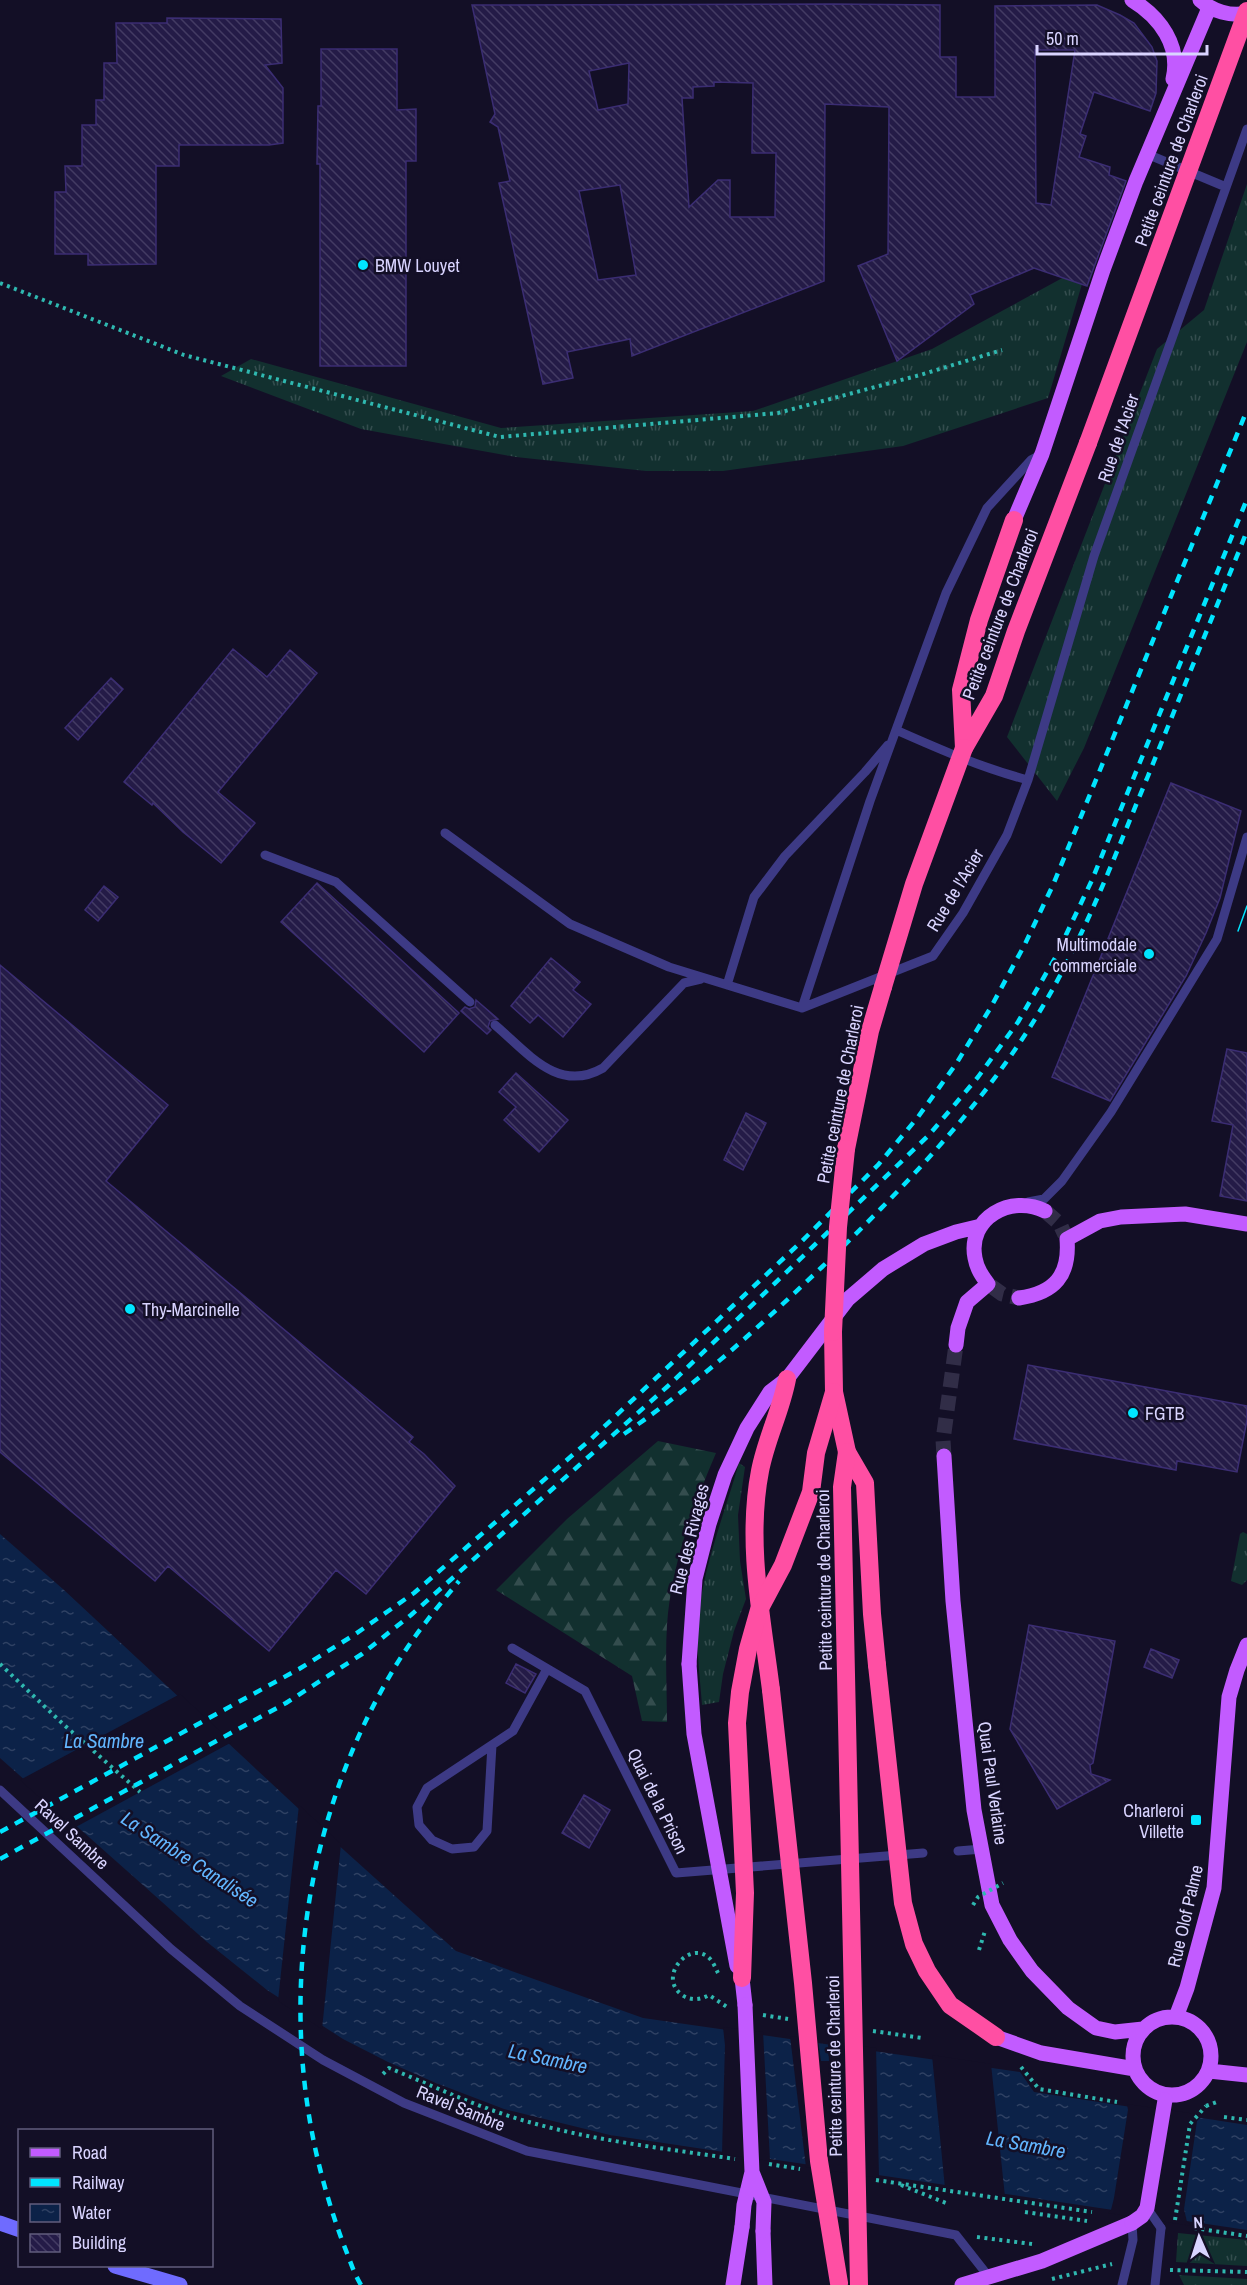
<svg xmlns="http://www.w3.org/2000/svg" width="1247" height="2285" viewBox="0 0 1247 2285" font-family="'Archivo Narrow',sans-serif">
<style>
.grass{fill:url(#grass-tufts)}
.forest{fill:url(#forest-firs)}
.water{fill:url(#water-ripples)}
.pier{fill:#130f26}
.building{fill:url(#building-back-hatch);stroke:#3b2d73;stroke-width:1.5;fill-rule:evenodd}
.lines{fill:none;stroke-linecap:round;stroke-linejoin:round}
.primary-tunnel{stroke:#312d47;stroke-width:15;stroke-dasharray:15 8;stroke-linecap:butt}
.path{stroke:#2fb8b0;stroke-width:4;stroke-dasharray:3 4.5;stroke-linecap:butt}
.service{stroke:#3d3a85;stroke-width:9}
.secondary{stroke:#6f6bff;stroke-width:15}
.primary{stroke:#c25bff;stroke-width:15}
.motorway{stroke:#ff4fa3;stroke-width:18}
.tram{stroke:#00e5ff;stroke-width:1.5}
.rail{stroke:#00e5ff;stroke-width:4.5;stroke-dasharray:9 8;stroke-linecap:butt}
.path-bridge{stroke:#2fb8b0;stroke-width:4;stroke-dasharray:3 4.5;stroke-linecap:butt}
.service-bridge{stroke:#3d3a85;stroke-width:9}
.primary-bridge{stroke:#c25bff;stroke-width:15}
.motorway-bridge{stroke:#ff4fa3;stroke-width:18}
.poi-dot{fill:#00e5ff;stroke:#130f26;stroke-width:2}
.labels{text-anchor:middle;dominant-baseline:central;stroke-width:5;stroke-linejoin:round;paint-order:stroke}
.street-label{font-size:18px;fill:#d9d4ff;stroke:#130f26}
.poi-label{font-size:18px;fill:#d9d4ff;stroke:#130f26;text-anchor:start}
.water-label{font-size:20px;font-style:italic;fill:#62b6ff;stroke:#130f26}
</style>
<defs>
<pattern id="grass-tufts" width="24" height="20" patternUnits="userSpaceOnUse" patternTransform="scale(1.5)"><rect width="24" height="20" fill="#12302f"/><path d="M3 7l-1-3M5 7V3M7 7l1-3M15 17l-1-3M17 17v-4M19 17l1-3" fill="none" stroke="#344d4e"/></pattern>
<pattern id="forest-firs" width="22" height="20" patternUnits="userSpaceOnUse" patternTransform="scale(1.5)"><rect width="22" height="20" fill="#12302f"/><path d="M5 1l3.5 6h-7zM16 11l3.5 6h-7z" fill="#344d4e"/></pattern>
<pattern id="water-ripples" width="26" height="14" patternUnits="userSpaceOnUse" patternTransform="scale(1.5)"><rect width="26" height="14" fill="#0c2248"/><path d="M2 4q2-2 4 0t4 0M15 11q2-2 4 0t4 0" fill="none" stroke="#2f4163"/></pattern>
<pattern id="building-back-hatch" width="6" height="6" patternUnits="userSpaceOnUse" patternTransform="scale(1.5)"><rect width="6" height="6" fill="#241b47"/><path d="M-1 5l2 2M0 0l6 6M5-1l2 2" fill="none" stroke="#433b63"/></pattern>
</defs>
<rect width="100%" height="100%" fill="#130f26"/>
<!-- grass -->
<path class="grass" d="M1247 184V342L1084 748 1057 801 1007 737 1157 349 1204 310Z
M1088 264 1048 398 903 446 723 471H646L516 457 361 429 221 376 251 359 501 428 753 411 932 349Z
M739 1463 745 1467 738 1515 740 1561 746 1599 734 1631 723 1674 719 1702 702 1705C700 1677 696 1649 698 1621 703 1567 724 1515 739 1463Z
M1243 1532 1247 1534V1580L1242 1585 1231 1581 1240 1534Z
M1178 2233 1247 2240V2266L1176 2262Z
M1179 2275 1247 2279V2285H1184Z"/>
<!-- forest -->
<path class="forest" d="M658 1441 716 1453C693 1507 671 1566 667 1625 665 1657 667 1690 667 1722L642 1721 632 1676 496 1590 567 1519Z"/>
<!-- water -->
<path class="water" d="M0 1534 64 1590 315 1824 456 1951 643 2018 1020 2072 1034 2092 1247 2125V2230L610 2135 504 2109 436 2083 388 2062 343 2039 267 1990 207 1942 0 1758Z"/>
<!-- pier -->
<path class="pier" d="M180 1694 232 1742 74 1828 20 1780Z
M299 1805 341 1844 322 2029 278 2001Z
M723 2027 763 2032 770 2161 722 2154 725 2045Z
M790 2036 818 2040 821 2061H829L828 2041 876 2048 879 2178 806 2167Z
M932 2055 991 2064 1005 2197 945 2188Z
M1127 2104 1203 2115 1197 2121 1184 2209 1187 2222 1192 2226 1108 2213 1111 2210 1114 2198 1128 2110Z"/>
<!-- building -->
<path class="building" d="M832 4 940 5V57H956V97H995V6L1097 5 1120 15 1134 23 1152 47 1157 61 1156 93 1150 111 1094 92 1080 134 1086 136 1079 157 1110 167 1109 175 1126 181 1087 286 1034 268 970 295 974 304 897 361 858 266 888 254 889 107 825 104 824 281 632 356 630 339 567 352 573 378 543 384 499 183 510 181 498 127 490 122 495 114 472 5ZM1035 50H1075L1051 205 1036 203ZM629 63 628 104 598 110 589 71ZM714 82 753 83 752 153H776L775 217H730V180H718L689 207 682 98H693V87L714 86ZM620 185 636 275 598 280 579 191Z
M167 18 281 19 282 63 265 65 283 88V143L269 145H179V166H156V264L88 265V254H55V192H66L65 166H82V125H96V100H104V63H117L116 23H167Z
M321 49H397V110L416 109V161H406V366H320V164H317L318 106H321Z
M233 649 267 677 290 650 317 673 218 792 255 823 221 863 183 832 153 803 152 805 124 782Z
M111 678 123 689 78 740 65 728Z
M1171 783 1241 811 1220 898 1206 933 1186 976 1110 1101 1052 1077Z
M317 883 459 1013 424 1052 281 922Z
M104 886 118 897 98 921 85 910Z
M551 958 580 982 573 990 591 1004 563 1037 538 1015 530 1023 511 1006Z
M0 965 168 1105 106 1181 413 1437 409 1442 424 1454 455 1486 366 1594 336 1570 269 1651 168 1566 155 1581 0 1452Z
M476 1000 498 1019 490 1021 488 1027 491 1030 487 1034 461 1011 465 1007 469 1009 475 1007Z
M1227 1049 1247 1053V1201L1220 1196 1233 1125 1212 1121 1213 1116Z
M516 1073 568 1120 539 1152 504 1120 516 1107 499 1092Z
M746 1113 766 1123 743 1170 724 1160Z
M1028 1365 1247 1406V1420L1237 1472 1177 1461 1176 1470 1014 1439Z
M1029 1625 1115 1641 1093 1763 1090 1765 1091 1774 1110 1780 1057 1809 1010 1729Z
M1151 1649 1179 1660 1172 1678 1144 1667Z
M516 1664 536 1674 525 1693 506 1683Z
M584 1795 610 1810 589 1848 562 1833Z"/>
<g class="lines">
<!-- primary-tunnel -->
<path class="primary-tunnel" d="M1045 1211 1060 1224 1065 1235
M991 1286 1002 1294 1019 1298
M944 1456 943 1440 956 1345"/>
<!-- path -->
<path class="path" d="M0 283 184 355 500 437 778 413 920 375 1002 350
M0 1664 63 1724 140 1792
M979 1950 985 1931
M718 1973C716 1969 714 1964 711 1960 692 1937 656 1976 682 1995 691 2001 700 2000 709 1995L727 2007
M763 2015 788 2019
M873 2031 922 2038
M1021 2067 1039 2089 1117 2102
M383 2074 389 2068C426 2083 462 2100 500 2113 576 2139 656 2147 735 2159
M1206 2106 1217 2102
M1224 2117 1247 2120
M769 2164 800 2169
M876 2180 1092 2212
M901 2185 946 2203
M1025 2212 1087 2221
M1194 2228 1247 2236
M977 2237 1032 2244
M1170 2270 1247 2272
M1052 2279 1112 2264"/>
<!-- service -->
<path class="service" d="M1147 154 1226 187
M896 730C939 749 982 768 1028 780
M445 833 570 924 669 967 802 1008
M265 855 336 882 470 1002
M727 985 754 897 785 856 865 772 888 745
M802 1008 933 956 963 913 1007 835 1028 780 1094 556 1247 129
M802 1008 870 801 946 593 987 508 1031 460 1042 454
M495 1025C527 1052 558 1094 603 1068L684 983 701 979
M1028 1202 1044 1199 1062 1181 1111 1112 1217 939 1247 837
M512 1648 585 1691 676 1873 923 1853
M492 1745 487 1831 474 1847 452 1849 432 1840 419 1825 417 1807 427 1788 513 1731 547 1669
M0 1790 171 1949 240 2006 323 2060 404 2103 527 2151 956 2235 989 2277
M958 1851 982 1849
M1122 2285 1133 2240 1132 2223
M1155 2285 1161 2228"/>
<!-- secondary -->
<path class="secondary" d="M0 2223 20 2230
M115 2266 180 2285"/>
<!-- primary -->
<path class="primary" d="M1132 0C1160 17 1181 46 1173 79
M1200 0C1212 11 1231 17 1247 13
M1014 520 1042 454 1103 270 1136 181 1209 8
M1019 1298C1055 1293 1070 1275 1067 1239L1100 1221 1121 1217 1185 1214 1247 1224
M956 1345 958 1328 967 1302 988 1284C982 1276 977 1269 975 1258 967 1218 1011 1194 1045 1211
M944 1456 953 1601 974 1810 992 1905 1010 1940 1032 1971 1068 2008 1096 2028 1115 2032 1143 2029
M689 1664 695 1579 709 1524 725 1475 747 1428 770 1392 787 1379 848 1299 883 1269 924 1244 956 1232 981 1226
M742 1978 745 2005
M1133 2056a39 39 0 1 1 78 0a39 39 0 1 1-78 0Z
M1176 2017 1187 1988 1214 1888 1229 1697 1237 1670 1247 1645
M996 2037 1041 2053 1135 2069
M1209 2071 1247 2075
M763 2231 765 2285
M733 2285 742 2227
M962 2285 1042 2261 1132 2223"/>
<!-- motorway -->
<path class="motorway" d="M964 748 994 696 1016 631 1088 443
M964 748 961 690 979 620 1014 520
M846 1149 870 1031 883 987
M833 1332 834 1392 847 1452 865 1483 872 1614 877 1665
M771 1690C762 1618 746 1543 760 1471 766 1439 781 1411 787 1379"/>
<!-- tram -->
<path class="tram" d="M1238 931 1247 906"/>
<!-- rail -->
<path class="rail" d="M624 1434C696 1385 759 1327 822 1267 916 1176 1008 1080 1067 962 1098 902 1122 838 1148 776 1181 694 1214 613 1247 531
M0 1832 299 1669 354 1635 414 1593 591 1439 801 1242 878 1165 918 1117 956 1064 991 1007 1025 944 1053 885 1247 410
M0 1859 286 1703 362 1654 411 1615 668 1386 929 1135 978 1077 1018 1022 1055 958 1092 880 1247 499
M361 2285C353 2272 349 2257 343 2243 332 2213 323 2183 316 2152 280 1990 307 1815 392 1672 411 1639 435 1610 459 1581"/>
<!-- path-bridge -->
<path class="path-bridge" d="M973 1905 978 1897 1003 1883
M1175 2220 1190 2124 1206 2106"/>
<!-- service-bridge -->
<path class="service-bridge" d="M1147 2208 1161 2228"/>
<!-- primary-bridge -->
<path class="primary-bridge" d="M689 1664 694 1734 737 1966
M752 2172 764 2202 763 2231
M1132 2223 1142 2216 1147 2208 1165 2100
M742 2227 744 2205 752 2172 745 2005"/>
<!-- motorway-bridge -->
<path class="motorway-bridge" d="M1088 443 1247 11
M883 987 914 884 964 748
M833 1332 838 1227 846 1149
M847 1452 842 1487 859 2285
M877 1665 903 1903 914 1944 927 1971 950 2005 996 2037
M771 1690 803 1983 819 2161 839 2283
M742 1978 745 1893 737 1723 740 1692 748 1649 759 1610 783 1565 811 1492 816 1453 834 1392"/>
</g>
<!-- markers -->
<g class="poi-dot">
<circle cx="363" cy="265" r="6"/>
<circle cx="1149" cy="954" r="6"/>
<circle cx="130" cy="1309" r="6"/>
<circle cx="1133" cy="1413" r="6"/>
<rect x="1190" y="1814" width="12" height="12" rx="3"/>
</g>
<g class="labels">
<!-- street labels -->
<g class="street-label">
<text transform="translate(1171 160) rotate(-70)">Petite ceinture de Charleroi</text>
<text transform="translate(1118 438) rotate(-71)">Rue de l'Acier</text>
<text transform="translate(1000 614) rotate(-69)">Petite ceinture de Charleroi</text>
<text transform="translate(955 890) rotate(-59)">Rue de l'Acier</text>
<text transform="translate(840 1094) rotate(-79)">Petite ceinture de Charleroi</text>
<text transform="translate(689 1539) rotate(-76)">Rue des Rivages</text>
<text transform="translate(824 1580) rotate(-91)">Petite ceinture de Charleroi</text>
<text transform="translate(993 1783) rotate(82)">Quai Paul Verlaine</text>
<text transform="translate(658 1801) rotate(64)">Quai de la Prison</text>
<text transform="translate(72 1834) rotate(43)">Ravel Sambre</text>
<text transform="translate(1185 1916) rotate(-77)">Rue Olof Palme</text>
<text transform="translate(834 2066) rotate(-91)">Petite ceinture de Charleroi</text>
<text transform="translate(461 2108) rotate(22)">Ravel Sambre</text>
</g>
<!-- poi labels -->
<g class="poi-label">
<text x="375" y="265">BMW Louyet</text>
<text x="1137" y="944" text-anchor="end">Multimodale<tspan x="1137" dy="21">commerciale</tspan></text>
<text x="142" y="1309">Thy-Marcinelle</text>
<text x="1145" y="1413">FGTB</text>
<text x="1184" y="1810" text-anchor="end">Charleroi<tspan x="1184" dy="21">Villette</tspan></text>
</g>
<!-- water labels -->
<g class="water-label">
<text x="104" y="1740">La Sambre</text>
<text transform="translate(190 1859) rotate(33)">La Sambre Canalisée</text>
<text transform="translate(548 2058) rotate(12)">La Sambre</text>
<text transform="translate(1026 2144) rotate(10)">La Sambre</text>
</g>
</g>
<!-- legend -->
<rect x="18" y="2129" width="195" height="138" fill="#130f26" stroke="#625e7d" stroke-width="1.5"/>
<rect x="30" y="2148" width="30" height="9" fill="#c25bff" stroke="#625e7d" stroke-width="1.5"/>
<text x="72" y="2159" font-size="18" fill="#d9d4ff">Road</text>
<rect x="30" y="2178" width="30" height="9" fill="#00e5ff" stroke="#625e7d" stroke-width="1.5"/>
<text x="72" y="2189" font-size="18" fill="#d9d4ff">Railway</text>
<rect x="30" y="2204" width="30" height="18" fill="url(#water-ripples)" stroke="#625e7d" stroke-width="1.5"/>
<text x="72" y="2219" font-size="18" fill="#d9d4ff">Water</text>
<rect x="30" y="2234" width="30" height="18" fill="url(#building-back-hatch)" stroke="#625e7d" stroke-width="1.5"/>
<text x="72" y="2249" font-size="18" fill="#d9d4ff">Building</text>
<!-- north arrow -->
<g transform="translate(1199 2237) rotate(357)" stroke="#130f26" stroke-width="4.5" paint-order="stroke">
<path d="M0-4.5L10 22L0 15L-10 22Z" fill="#d9d4ff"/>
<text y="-9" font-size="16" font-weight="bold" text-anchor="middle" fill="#d9d4ff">N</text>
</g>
<!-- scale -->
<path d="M1037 45v9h170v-9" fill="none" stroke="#d9d4ff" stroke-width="3"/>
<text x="1046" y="45" font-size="18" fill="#d9d4ff" stroke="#130f26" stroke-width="4.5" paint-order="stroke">50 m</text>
</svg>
